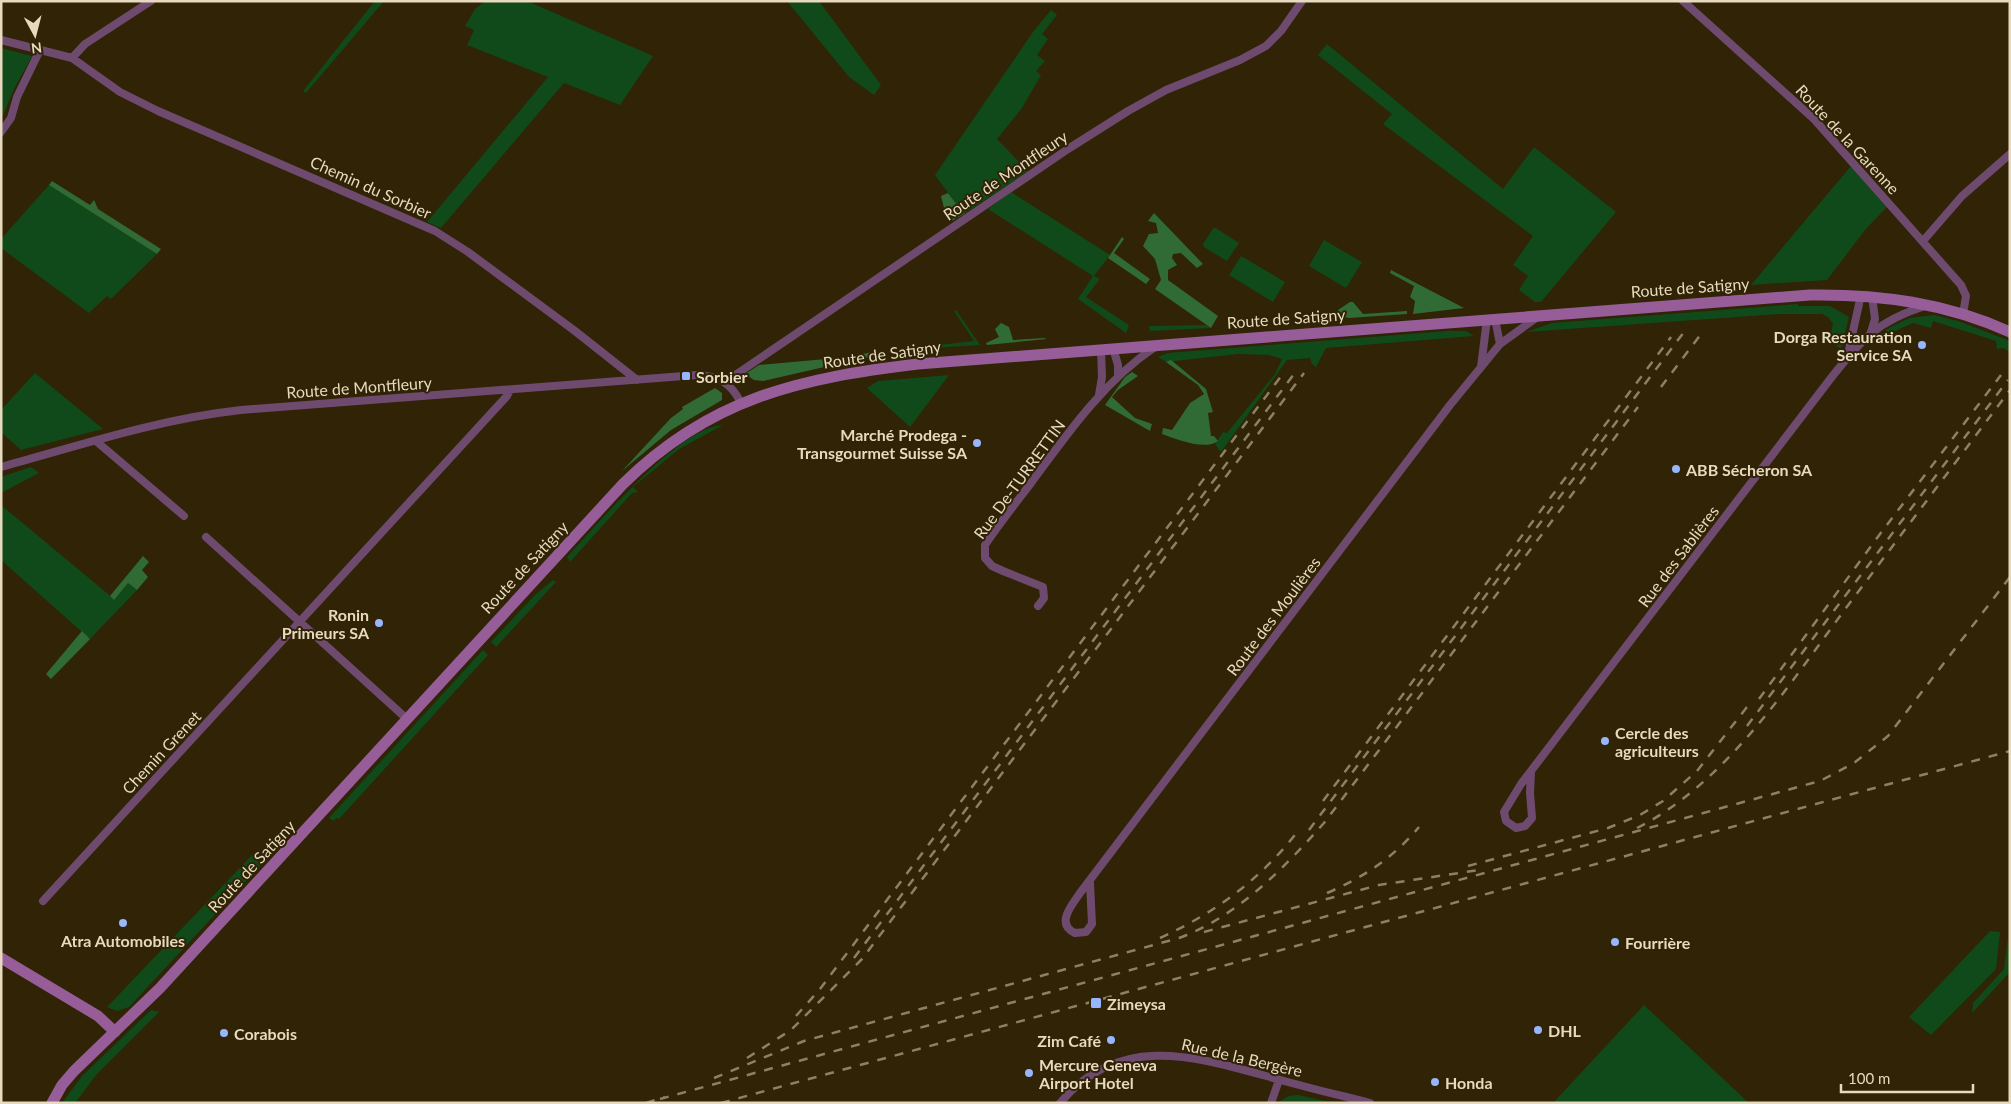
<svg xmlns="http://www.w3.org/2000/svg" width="2011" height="1104" viewBox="0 0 2011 1104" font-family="Lato,sans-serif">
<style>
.green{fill:#104a1a}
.forest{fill:#306b36}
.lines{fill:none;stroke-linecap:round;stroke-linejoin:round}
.street{stroke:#6e4a6f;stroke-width:8}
.secondary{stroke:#975d99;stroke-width:11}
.rail{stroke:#8d8064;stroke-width:2.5;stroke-dasharray:9 9;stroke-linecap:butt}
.poi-dot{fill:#97b6fd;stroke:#302306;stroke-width:2}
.labels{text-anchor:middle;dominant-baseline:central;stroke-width:4;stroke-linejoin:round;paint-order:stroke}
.street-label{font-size:16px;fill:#e7dabe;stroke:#302306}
.poi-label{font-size:16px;font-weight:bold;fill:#e7dabe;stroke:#302306;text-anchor:start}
</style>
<rect width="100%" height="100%" fill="#302306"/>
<!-- green -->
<path class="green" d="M375 1H384L306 93 303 91Z
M485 1H527L653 56 620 105 564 83 441 228 427 222 548 77 467 45 474 30 465 26 475 9Z
M787 1H819L881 85 874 95 849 77Z
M1051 10 1057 15 1042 34 1048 39 1037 55 1045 61 1036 71 1041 75 1022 108 997 139 1028 171 964 214 935 175 1033 32Z
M1327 44 1503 189 1534 147 1616 212 1541 302H1535L1519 290 1528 276 1513 265 1533 236 1383 124 1392 114 1318 55Z
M1 48 32 56 14 89 1 120Z
M1851 166 1887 207 1865 230 1827 280 1751 285Z
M49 185 157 254 111 299 107 296 89 313 1 248V239Z
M1011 192 1110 255 1094 276 1100 279 1086 297 1129 325 1126 333 1078 299 1093 276 988 209Z
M1214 227 1239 243 1227 261 1204 247 1203 244Z
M1324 240 1362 262 1346 288 1309 266Z
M1241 256 1285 282 1273 302 1229 275Z
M1798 304V306H1830L1849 317 1841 349 1829 340 1833 324 1828 317 1822 314H1779L1526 332 1552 323Z
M956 310 980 345 930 348V346L974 341 954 311Z
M1934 315 1958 321 2010 341V352L2003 348 1997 349 1996 341 1933 321 1931 328 1913 323 1888 334 1885 330 1909 318Z
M1206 325 1211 328 1150 331 1149 326Z
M1447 331H1466L1474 336 1326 348 1316 367 1312 364 1310 358 1287 360 1221 452 1215 444 1223 432 1227 433 1275 374 1282 359 1269 355 1238 354 1166 362 1158 357 1168 353 1206 350Z
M35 373 103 429 21 450 1 432V410Z
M949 375 910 427 867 388 878 381Z
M723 425 679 449 633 487 638 492 632 493 570 562 567 557C597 525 680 426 723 425Z
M31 467 39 473 1 493V477Z
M1 505 114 599 128 583 137 590 90 639 1 560Z
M553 580 556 582 496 647 491 642 535 595Z
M483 650 488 655 339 819 336 818 334 821 329 818Z
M255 852 264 862 129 1007 117 1011 107 1007Z
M1990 931 2000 932 1996 969 1931 1035 1909 1017Z
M2008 937 2010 972 1972 1013 1973 1003 2004 969Z
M1644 1005 1749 1103H1553Z
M151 1010 159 1012 96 1075 75 1103H62L82 1076Z
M1298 1095 1333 1103H1277L1289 1096Z"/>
<!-- forest -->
<path class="forest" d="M52 181 90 205 94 200 98 209 161 249 157 254 49 185Z
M948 193 964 214 952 221 944 208 941 196Z
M1154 213 1203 264 1197 268 1181 253 1173 254 1172 258 1177 265 1168 270V280L1218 316 1211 328 1155 289 1161 280 1155 259 1143 246 1149 234 1158 233 1156 223 1148 221Z
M1122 237 1124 239 1114 253 1150 279 1146 284 1108 258Z
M1391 270 1464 308 1413 314 1415 301 1410 297 1414 286 1390 273Z
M1350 302H1353L1363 314 1407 311V314L1349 318 1339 316 1338 310Z
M1001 323 1009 327 1013 340 1044 338 1047 339 987 345 986 343 999 337 995 329Z
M877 351V355L763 381 754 380 745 374 759 365 848 357Z
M1171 360 1206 389 1213 412 1208 413 1211 436H1214L1218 441C1205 451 1176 439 1162 434L1163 428 1172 430 1190 403 1204 394 1198 385 1166 362Z
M1132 372 1138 376 1118 390 1112 397 1135 418 1152 424 1150 431 1105 405 1125 377Z
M715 388 722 393V400L671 430 622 471 671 418 683 409 682 407Z
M143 556 149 562 142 570 148 577 137 590 128 583 114 600 110 596Z
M82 631 90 639 51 679 46 674Z"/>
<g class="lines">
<!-- street -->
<path class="street" d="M1683 1 1814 119 1961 285 1966 296 1963 314
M1 40 72 58 120 92 158 111 435 231 468 252 575 331 637 380
M72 58 85 44 151 1
M1 132 11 118 17 97 40 50
M1923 241 1962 196 2010 154
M1495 319 1500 344
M1871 332 1875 319 1872 296
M1113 348 1118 365V374
M1848 354 1861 295
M1481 367 1487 319
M725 382 1068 149 1128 111 1166 90 1240 60 1266 46 1281 31 1302 1
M1099 395 1102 377 1101 349
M96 441 184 516
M1 467C81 445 159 419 241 410L697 375C719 376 731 383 741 403
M206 537 407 719
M1038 606 1044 598 1043 587 1003 571 992 566 985 558V545C999 524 1015 504 1031 483 1067 434 1104 381 1155 347
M1531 772 1530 793 1532 818 1525 826 1516 828 1506 821 1504 812 1521 784 1831 378C1861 340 1877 321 1925 306
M1090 883 1092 924 1086 932 1075 933C1055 924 1072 905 1080 893L1450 405 1500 344 1536 318
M43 901 507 396 510 390
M1060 1103C1121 1030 1200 1058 1277 1079 1308 1088 1339 1095 1370 1103
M1271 1103 1279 1080"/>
<!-- secondary -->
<path class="secondary" d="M1 958 98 1016 115 1032
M52 1103 62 1085 74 1071 160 988 623 484C710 398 800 378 918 364L1810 295C1880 294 1946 303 2010 332"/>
<!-- rail -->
<path class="rail" d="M1661 387 1704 330
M1759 699 1880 534 2001 375
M1747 726 2008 380
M1323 801 1671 337
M1637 828C1726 783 1788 686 1846 608 1901 535 1955 463 2010 390
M1309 830 1684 332
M1468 866 1608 828 1640 815 1663 801 1697 771 1747 707
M1327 893C1364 877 1393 858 1419 827
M1204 932 1379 885 1479 870
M1160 938C1215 913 1261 879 1298 831
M854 958 1294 374
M796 1016 820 989 1285 371
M747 1058 791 1030 862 959 1304 373
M714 1078 804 1041 1179 938C1238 916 1283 869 1324 823L1638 407
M660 1099 1820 781 1854 763 1888 736 2010 577
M646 1103 665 1097
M721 1103 2010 751"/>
</g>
<!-- markers -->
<g class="poi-dot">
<circle cx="1922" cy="345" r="5"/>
<rect x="681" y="371" width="10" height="10" rx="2.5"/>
<circle cx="977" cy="443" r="5"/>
<circle cx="1676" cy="469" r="5"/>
<circle cx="379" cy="623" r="5"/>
<circle cx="1605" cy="741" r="5"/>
<circle cx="123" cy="923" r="5"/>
<circle cx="1615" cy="942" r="5"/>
<rect x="1090" y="997" width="12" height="12" rx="2.5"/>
<circle cx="1538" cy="1030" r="5"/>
<circle cx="224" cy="1033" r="5"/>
<circle cx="1111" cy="1040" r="5"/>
<circle cx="1029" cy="1073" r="5"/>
<circle cx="1435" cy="1082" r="5"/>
</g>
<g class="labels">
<!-- street labels -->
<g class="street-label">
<text transform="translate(1848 139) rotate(47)">Route de la Garenne</text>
<text transform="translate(1005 175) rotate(-34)">Route de Montfleury</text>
<text transform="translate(371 187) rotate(24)">Chemin du Sorbier</text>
<text transform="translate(1690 287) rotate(-4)">Route de Satigny</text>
<text transform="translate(1286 318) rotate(-4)">Route de Satigny</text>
<text transform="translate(882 354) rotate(-8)">Route de Satigny</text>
<text transform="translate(359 387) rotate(-4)">Route de Montfleury</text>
<text transform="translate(1019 479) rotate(-54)">Rue De-TURRETTIN</text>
<text transform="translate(1678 556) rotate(-53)">Rue des Sablières</text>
<text transform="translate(524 567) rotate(-47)">Route de Satigny</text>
<text transform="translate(1273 616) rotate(-53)">Route des Moulières</text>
<text transform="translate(161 752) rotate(-47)">Chemin Grenet</text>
<text transform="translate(251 866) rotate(-47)">Route de Satigny</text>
<text transform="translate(1242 1057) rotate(13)">Rue de la Bergère</text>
</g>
<!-- poi labels -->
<g class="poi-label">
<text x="1912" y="336" text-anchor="end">Dorga Restauration<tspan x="1912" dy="18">Service SA</tspan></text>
<text x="696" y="376">Sorbier</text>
<text x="967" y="434" text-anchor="end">Marché Prodega -<tspan x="967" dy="18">Transgourmet Suisse SA</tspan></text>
<text x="1686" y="469">ABB Sécheron SA</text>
<text x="369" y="614" text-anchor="end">Ronin<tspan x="369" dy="18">Primeurs SA</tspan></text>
<text x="1615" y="732">Cercle des<tspan x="1615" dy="18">agriculteurs</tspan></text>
<text x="123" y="940" text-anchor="middle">Atra Automobiles</text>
<text x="1625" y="942">Fourrière</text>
<text x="1107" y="1003">Zimeysa</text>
<text x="1548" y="1030">DHL</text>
<text x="234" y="1033">Corabois</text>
<text x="1101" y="1040" text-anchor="end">Zim Café</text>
<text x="1039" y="1064">Mercure Geneva<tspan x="1039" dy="18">Airport Hotel</tspan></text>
<text x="1445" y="1082">Honda</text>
</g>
</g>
<!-- border -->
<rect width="2011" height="1104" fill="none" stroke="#e7dabe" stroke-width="5"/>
<!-- north arrow -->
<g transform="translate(35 35) rotate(173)" stroke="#302306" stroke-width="4" paint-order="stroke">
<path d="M0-4L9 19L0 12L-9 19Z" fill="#e7dabe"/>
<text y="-8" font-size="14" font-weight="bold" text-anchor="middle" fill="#e7dabe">N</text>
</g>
<!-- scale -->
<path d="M1841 1084v8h132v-8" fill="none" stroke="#e7dabe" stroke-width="2.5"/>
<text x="1848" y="1084" font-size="15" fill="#e7dabe" stroke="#302306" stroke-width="4" paint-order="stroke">100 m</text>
</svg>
